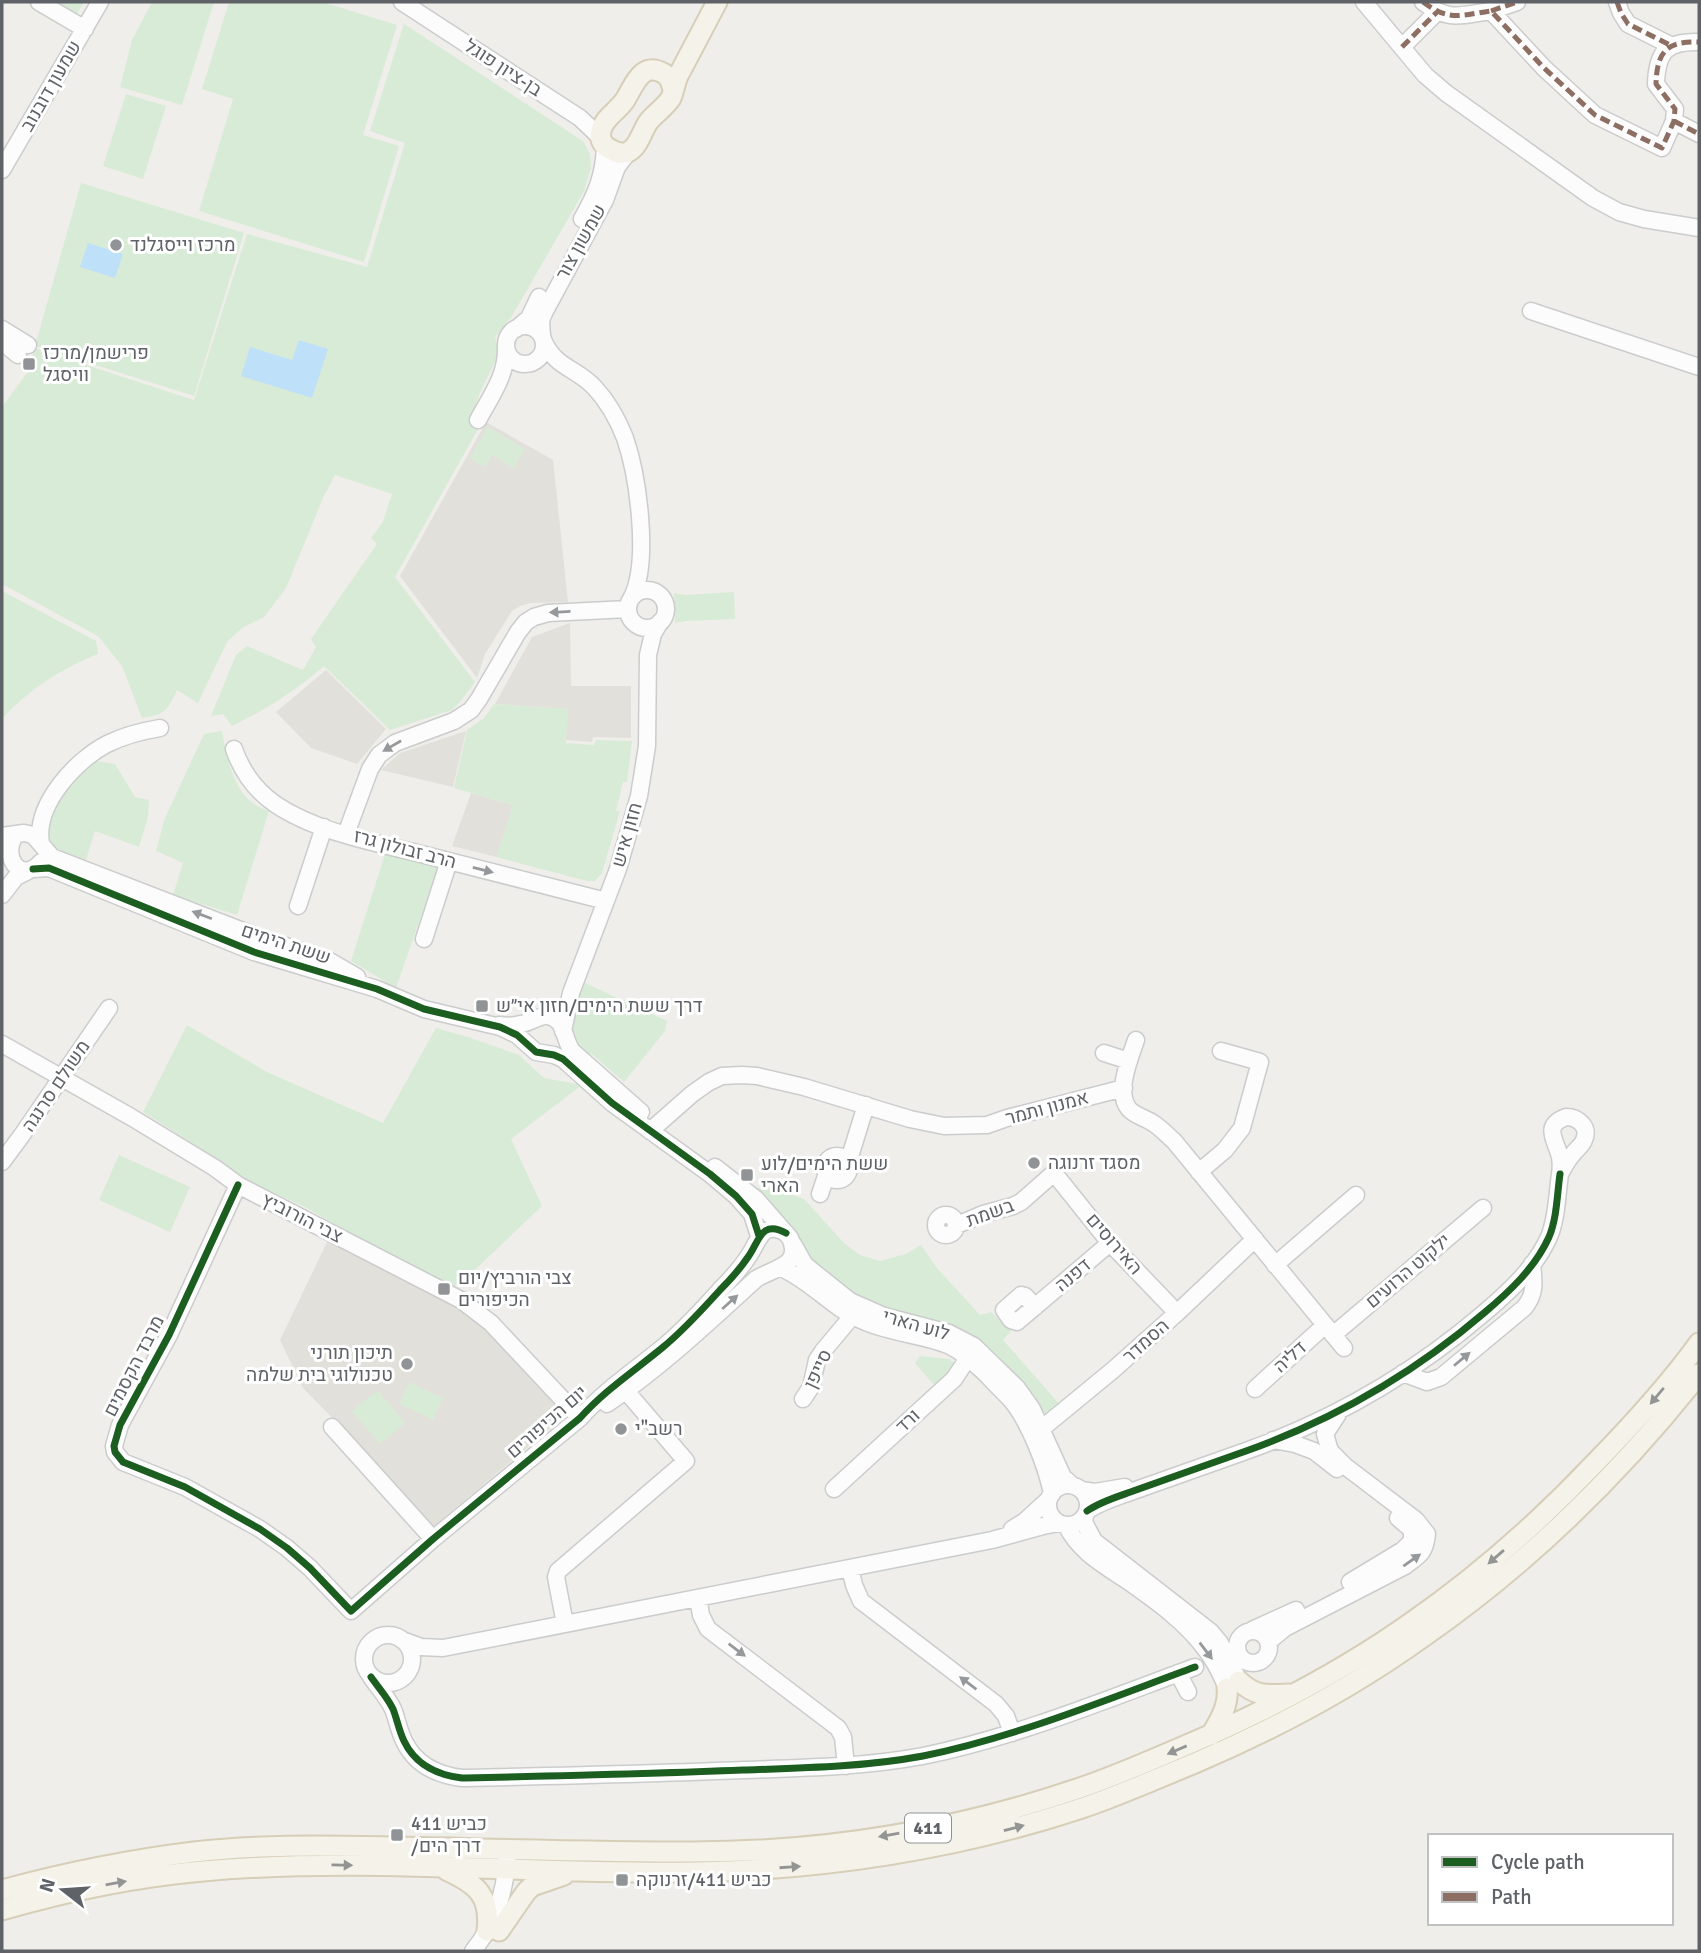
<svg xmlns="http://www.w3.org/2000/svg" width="1701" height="1953" viewBox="0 0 1701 1953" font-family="Signika,Heebo,sans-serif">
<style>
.education{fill:#e2e0da}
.green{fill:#d8ebd6}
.water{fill:#bfe0f9}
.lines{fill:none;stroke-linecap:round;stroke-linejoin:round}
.minor-casing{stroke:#cbcccc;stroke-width:19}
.major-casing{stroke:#d7ceb8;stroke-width:23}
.minor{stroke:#fdfcfc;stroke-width:16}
.major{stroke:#f4f2e9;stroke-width:19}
.quiet{stroke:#8d6e63;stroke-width:5;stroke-dasharray:10 5;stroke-linecap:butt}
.cycleway-casing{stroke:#fff;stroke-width:11}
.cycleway{stroke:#1b5e20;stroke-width:7}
.oneway{fill:#96999c}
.oneway2{fill:#939595}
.poi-dot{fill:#919496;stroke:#fff;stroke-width:2.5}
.labels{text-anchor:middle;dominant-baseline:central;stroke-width:6;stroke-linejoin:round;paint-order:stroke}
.shield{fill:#fff;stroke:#8f9295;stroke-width:2}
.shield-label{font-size:18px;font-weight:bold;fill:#5f6368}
.street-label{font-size:19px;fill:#5f6368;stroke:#fff}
.poi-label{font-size:19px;fill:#5f6368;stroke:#fff;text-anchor:start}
</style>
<rect width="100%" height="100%" fill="#efeeea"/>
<!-- education -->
<path class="education" d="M486 422 553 460 568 602 530 603 520 606 512 611 485 654 477 678 400 576Z
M570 623 571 686H631V738L593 737 592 742 566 740 568 709 495 704 532 637Z
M326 670 386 729 357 764 311 748 276 712Z
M466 731 453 787 381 770 400 753Z
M471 793 513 805 497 857 452 846Z
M329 1238 473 1315 566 1415 429 1530 343 1429 303 1388 280 1340Z"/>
<!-- green -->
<path class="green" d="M53 2H84L76 15Z
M152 2H214L182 105 120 87 132 40Z
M229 2H322L397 25 363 135 399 146 364 262 199 211 233 99 202 89Z
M404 24 583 141 590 154 591 168 584 191 512 316 495 337 500 352 482 388 471 416 482 422 395 577 475 682 460 702 452 710 390 730 324 666C295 691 267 709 232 726L223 714 211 716 236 655 247 646 303 670 316 647 311 639 377 544 371 538 383 522 392 494 335 475 323 498 286 588 264 617 242 628 227 642 198 703 177 690C167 712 165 714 142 718L122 666 98 636 2 584V407L30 369 34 348 194 400 247 234 367 267 405 143 370 131Z
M126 94 166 106 143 179 103 166Z
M81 183 244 233 194 396 35 346Z
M488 427 525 449 514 468 492 455 484 467 470 458Z
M2 591 96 641 98 654C61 669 29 689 2 719Z
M734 592 735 619 686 621 675 623 674 593 685 595Z
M494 704 568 709 566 743 594 745 596 740 632 741 627 782H623L616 811H620L602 873 595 881H587L496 857 513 805 454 788 467 730 484 718Z
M222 731C226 754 233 790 254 804 258 807 264 809 269 811L237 915 173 895 183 863 156 851 165 818 204 734Z
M95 761 115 764 135 797 149 800 148 817 139 847 95 831 85 863C76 859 62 857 55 850 26 823 77 778 95 761Z
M385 854 438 867 396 988 351 961Z
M585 983 667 1021 665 1031 624 1082 592 1054 586 1055C583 1050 577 1046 575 1041 565 1023 578 1000 585 983Z
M187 1025 267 1072 383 1123 436 1028 468 1037 519 1055 544 1078 582 1085 511 1139 542 1206 460 1284 447 1288 434 1282 305 1207 244 1179 224 1163 143 1112Z
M119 1155 190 1187 170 1232 99 1200Z
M754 1188H771L804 1199 844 1243 860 1255 880 1261 906 1254 921 1245 936 1267 980 1315 991 1312 1011 1331 1003 1340 1062 1407 1048 1417 975 1343 879 1312 826 1279Z
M920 1356 949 1359 953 1362 952 1368 935 1386 915 1363Z
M409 1382 443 1398 433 1420 399 1404Z
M378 1390 405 1423 380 1444 352 1411Z"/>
<!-- water -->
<path class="water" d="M88 243 123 254 115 278 80 267Z
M299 340 328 349 312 398 241 376 250 347 292 360Z"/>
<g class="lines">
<!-- minor casing -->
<g class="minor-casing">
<path id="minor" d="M39 2 85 29
M402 2 580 118 600 137
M1364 2 1425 75 1446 93 1593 198 1619 212 1644 219 1699 228
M1423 2C1450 22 1460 15 1491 11L1544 68 1595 115 1662 148 1674 121 1675 109 1656 84C1657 51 1667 41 1699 42
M1617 2 1621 13 1628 24 1670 45
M1491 11 1517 2
M1402 47 1437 12
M1674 121 1699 134
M2 170 100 2
M582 219C596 194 604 176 605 146
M1531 311 1699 367
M506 345a19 19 0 1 1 38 0a19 19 0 1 1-38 0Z
M2 329 28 345
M516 329 529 318 539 297
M542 336 541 320 545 311 605 200 617 167 629 151
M2 342 18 355
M544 342C557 369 577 368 595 388 608 402 618 420 625 438 638 476 650 561 632 597
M478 420C491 396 507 375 506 347
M628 609a19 19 0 1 1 38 0a19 19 0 1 1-38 0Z
M234 749C242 772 255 790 275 804 316 832 377 843 425 855 486 870 546 886 606 901
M346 834 370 769 379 755 395 743 454 721 471 710 479 699 518 632 526 622 534 617 548 613 628 609
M16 835C0 854 20 886 41 862
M2 836 24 833 33 835 52 857 261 938 326 959 357 977
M41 843C34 805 76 760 107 744 123 736 142 731 160 728
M33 869 49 868 254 952 377 989 424 1009 500 1027 517 1035 536 1052 554 1055 563 1059 612 1103 710 1174 736 1196 752 1214 759 1236
M2 895 16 877 28 871
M298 906 324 827
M424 939 449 861
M499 1025C506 1026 514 1026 521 1024 534 1022 545 1009 558 1021 565 1028 565 1041 572 1051L641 1112
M563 1031 571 993 618 869 639 796 647 746 648 655 653 634 660 622
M1136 1040C1130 1058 1115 1092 1129 1109 1135 1116 1146 1118 1153 1123 1161 1128 1167 1135 1174 1141L1344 1348
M2 1044 131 1117 215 1168 238 1185 461 1300 491 1323 580 1418
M1104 1053 1129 1061
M1566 1117C1578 1117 1590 1127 1584 1140 1582 1146 1576 1149 1573 1154 1567 1160 1564 1167 1560 1174 1561 1168 1561 1163 1560 1157 1556 1140 1542 1126 1566 1117Z
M650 1131 692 1094 709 1082 722 1076 742 1075 757 1076 804 1087 910 1119 944 1126 987 1125 1007 1118 1124 1088
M825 1168a12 12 0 1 1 24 0a12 12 0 1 1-24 0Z
M2 1162 22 1135 109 1008
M848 1163 866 1105
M1199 1172 1225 1150 1242 1128 1260 1062 1221 1051
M238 1185 169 1335 120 1425 114 1446 115 1452 123 1462 185 1487 260 1529 287 1548 310 1568 351 1611 433 1539 580 1418C604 1391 634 1371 662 1348 683 1331 702 1310 720 1290 730 1280 740 1269 748 1257 759 1242 761 1219 786 1233
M820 1194 827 1173
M936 1225a10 10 0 1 1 20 0a10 10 0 1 1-20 0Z
M957 1225 983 1214 1013 1206 1021 1202 1054 1173 1110 1243 1177 1313
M793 1244 805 1265 850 1301 884 1316 949 1333 974 1346 1017 1388 1032 1409 1063 1477 1073 1486
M1275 1265 1356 1195
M781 1268C810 1280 831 1307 861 1320 888 1333 920 1334 948 1345 963 1352 974 1363 986 1374 994 1383 1004 1392 1012 1401 1029 1422 1047 1467 1052 1494
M1035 1307 1025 1296 1021 1295 1004 1310 1011 1320 1017 1322 1110 1243
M1333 1335 1483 1208
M1403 1373 1427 1382 1441 1377 1524 1308C1536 1294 1534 1282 1532 1264
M1255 1389 1325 1325
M803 1399 811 1387 817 1360 823 1351 859 1308
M607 1404C660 1368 708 1323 756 1279 773 1268 803 1266 790 1238L756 1199 715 1167
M332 1427 433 1539
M1034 1435 1113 1370 1177 1313 1255 1239
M1273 1440 1295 1444 1314 1451 1337 1469
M1048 1505a20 20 0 1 1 40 0a20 20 0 1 1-40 0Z
M834 1489 954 1379 964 1364 969 1349
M1081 1490 1095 1492 1125 1487
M1087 1511C1101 1501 1120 1496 1136 1490 1172 1477 1209 1464 1246 1451 1333 1420 1414 1373 1484 1313 1509 1292 1535 1268 1549 1237 1557 1218 1557 1195 1560 1174
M1084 1517 1085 1524 1094 1541 1211 1632 1220 1643 1239 1681
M1066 1525C1080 1553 1104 1565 1129 1582 1156 1601 1187 1623 1206 1650 1215 1661 1221 1674 1227 1688
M1012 1529 1025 1521 1049 1499
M850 1568 854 1585 861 1601 996 1704 1006 1716 1012 1733
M1350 1582 1403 1550 1412 1541V1530L1398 1518
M698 1598 701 1615 708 1629 838 1728 843 1737 846 1766
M565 1624 556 1577 558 1571 686 1461 626 1391
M1252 1630 1296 1610
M1237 1647a16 16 0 1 1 32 0a16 16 0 1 1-32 0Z
M364 1659a24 24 0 1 1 48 0a24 24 0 1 1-48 0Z
M402 1640 421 1647 443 1648 992 1540 1043 1526 1059 1523
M1268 1642 1285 1628 1405 1566C1420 1555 1425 1553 1427 1534L1416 1520 1345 1466 1330 1451 1325 1434 1338 1414
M1178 1673 1188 1692
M371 1677C378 1687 388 1698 393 1709 397 1719 399 1731 404 1741 415 1764 437 1775 462 1778 555 1776 649 1774 743 1770 803 1768 864 1767 923 1756 1016 1737 1105 1700 1195 1667
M473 1951C495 1924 505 1893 507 1859"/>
</g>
<!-- major casing -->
<g class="major-casing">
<path id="major" d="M673 91C672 83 670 77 663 73 641 61 634 86 625 100 621 106 615 111 610 116 599 127 595 143 612 150 617 153 623 154 628 152 639 147 642 130 649 121 656 113 665 107 671 98 674 91 675 83 678 76L717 2
M1239 1681C1256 1697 1267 1695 1289 1694
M1211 1735C1220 1720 1229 1705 1227 1688
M446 1870C477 1884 491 1896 487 1931
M2 1890C65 1873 129 1860 194 1852 263 1844 332 1846 400 1847 497 1849 594 1852 691 1852 821 1852 953 1831 1077 1789 1113 1777 1147 1762 1182 1747 1262 1713 1340 1673 1412 1622 1478 1576 1539 1522 1595 1463 1632 1425 1668 1386 1699 1343
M2 1910C67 1891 135 1877 203 1871 367 1856 532 1875 697 1872 828 1869 958 1849 1082 1808 1121 1795 1158 1778 1195 1763 1275 1729 1352 1688 1423 1637 1528 1564 1620 1474 1699 1374
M499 1931 526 1892 532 1886 564 1875"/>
</g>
<!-- minor -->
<use href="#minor" class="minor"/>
<!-- major -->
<use href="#major" class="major"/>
<!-- quiet -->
<path class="quiet" d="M1423 2C1450 22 1460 15 1491 11L1544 68 1595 115 1662 148 1674 121 1675 109 1656 84C1657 51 1667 41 1699 42
M1617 2 1621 13 1628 24 1670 45
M1491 11 1517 2
M1402 47 1437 12
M1674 121 1699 134"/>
<!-- cycleway casing -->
<g class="cycleway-casing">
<path id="cycleway" d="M33 869 49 868 254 952 377 989 424 1009 500 1027 517 1035 536 1052 554 1055 563 1059 612 1103 710 1174 736 1196 752 1214 759 1236
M238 1185 169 1335 120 1425 114 1446 115 1452 123 1462 185 1487 260 1529 287 1548 310 1568 351 1611 433 1539 580 1418C604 1391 634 1371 662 1348 683 1331 702 1310 720 1290 730 1280 740 1269 748 1257 759 1242 761 1219 786 1233
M1087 1511C1101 1501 1120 1496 1136 1490 1172 1477 1209 1464 1246 1451 1333 1420 1414 1373 1484 1313 1509 1292 1535 1268 1549 1237 1557 1218 1557 1195 1560 1174
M371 1677C378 1687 388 1698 393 1709 397 1719 399 1731 404 1741 415 1764 437 1775 462 1778 555 1776 649 1774 743 1770 803 1768 864 1767 923 1756 1016 1737 1105 1700 1195 1667"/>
</g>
<!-- cycleway -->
<use href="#cycleway" class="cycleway"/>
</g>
<!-- one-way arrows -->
<defs><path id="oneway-solid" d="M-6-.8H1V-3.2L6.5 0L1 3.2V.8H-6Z" transform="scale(1.75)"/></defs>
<g class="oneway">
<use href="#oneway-solid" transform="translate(560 612) rotate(177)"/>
<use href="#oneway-solid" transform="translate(392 746) rotate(150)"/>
<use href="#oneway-solid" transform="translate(483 870) rotate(14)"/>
<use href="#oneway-solid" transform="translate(202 915) rotate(-159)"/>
<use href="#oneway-solid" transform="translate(730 1302) rotate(-42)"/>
<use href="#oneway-solid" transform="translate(1462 1359) rotate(-40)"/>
<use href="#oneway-solid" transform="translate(1412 1560) rotate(-35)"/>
<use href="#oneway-solid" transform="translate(737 1650) rotate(37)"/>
<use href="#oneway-solid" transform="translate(1206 1651) rotate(53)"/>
<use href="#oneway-solid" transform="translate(968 1683) rotate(-143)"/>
</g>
<g class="oneway2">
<use href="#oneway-solid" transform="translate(1657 1396) rotate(130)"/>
<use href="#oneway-solid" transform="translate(1496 1557) rotate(139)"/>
<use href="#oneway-solid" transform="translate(1177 1750) rotate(157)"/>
<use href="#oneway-solid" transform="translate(1014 1828) rotate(-15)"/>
<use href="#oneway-solid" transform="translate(889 1835) rotate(170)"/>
<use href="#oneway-solid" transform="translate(342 1865) rotate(1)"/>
<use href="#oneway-solid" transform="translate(790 1867) rotate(-4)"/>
<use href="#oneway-solid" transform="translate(116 1883) rotate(-10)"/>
</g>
<!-- markers -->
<g class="poi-dot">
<circle cx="116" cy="245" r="7"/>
<rect x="22" y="357" width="14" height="14" rx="3.5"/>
<rect x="475" y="999" width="14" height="14" rx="3.5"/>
<circle cx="1034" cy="1163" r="7"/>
<rect x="740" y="1168" width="14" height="14" rx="3.5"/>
<rect x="437" y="1282" width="14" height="14" rx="3.5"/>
<circle cx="407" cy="1364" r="7"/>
<circle cx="621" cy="1429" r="7"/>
<rect x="390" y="1828" width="14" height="14" rx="3.5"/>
<rect x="615" y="1873" width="14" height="14" rx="3.5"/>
</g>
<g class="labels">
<!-- shield labels -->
<rect class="shield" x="905" y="1813.5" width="46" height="29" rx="5"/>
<g class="shield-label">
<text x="928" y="1828">411</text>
</g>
<!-- street labels -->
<g class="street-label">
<text transform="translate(503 68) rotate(33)">בן-ציון פוגל</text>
<text transform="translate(51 86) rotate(-60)">שמעון דובנוב</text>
<text transform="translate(581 242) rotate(-61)">שמשון צור</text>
<text transform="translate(627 835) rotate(-74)">חזון איש</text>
<text transform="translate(405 849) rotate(15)">הרב זבולון גרז</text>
<text transform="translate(286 944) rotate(18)">ששת הימים</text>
<text transform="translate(56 1086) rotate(-56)">משולם סרנגה</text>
<text transform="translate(1047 1108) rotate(-15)">אמנון ותמר</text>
<text transform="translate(990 1213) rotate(-20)">בשמת</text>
<text transform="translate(302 1218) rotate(27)">צבי הורוביץ</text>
<text transform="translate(1114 1244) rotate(49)">האירוסים</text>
<text transform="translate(1408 1271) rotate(-40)">ילקוט הרועים</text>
<text transform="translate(1073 1275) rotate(-40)">דפנה</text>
<text transform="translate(916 1325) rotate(16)">לוע הארי</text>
<text transform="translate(1146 1341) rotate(-42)">הסמדר</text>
<text transform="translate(1290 1357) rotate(-42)">דליה</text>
<text transform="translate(134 1366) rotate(-63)">מרבד הקסמים</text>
<text transform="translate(818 1369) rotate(-65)">סייפן</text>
<text transform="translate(908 1421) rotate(-43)">ורד</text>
<text transform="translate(547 1422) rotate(-41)">יום הכיפורים</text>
</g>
<!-- poi labels -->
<g class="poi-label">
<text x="130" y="245">מרכז וייסגלנד</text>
<text x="43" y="353">פרישמן/מרכז<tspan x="43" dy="22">וויסגל</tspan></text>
<text x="496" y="1006">דרך ששת הימים/חזון אי״ש</text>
<text x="1048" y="1163">מסגד זרנוגה</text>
<text x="761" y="1164">ששת הימים/לוע<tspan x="761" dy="22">הארי</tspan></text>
<text x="458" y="1278">צבי הורביץ/יום<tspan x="458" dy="22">הכיפורים</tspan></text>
<text x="393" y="1353" text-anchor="end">תיכון תורני<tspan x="393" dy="22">טכנולוגי בית שלמה</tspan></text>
<text x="635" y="1429">רשב"י</text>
<text x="411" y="1824">כביש 411<tspan x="411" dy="22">/דרך הים</tspan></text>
<text x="636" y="1880">כביש 411/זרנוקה</text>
</g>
</g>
<!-- border -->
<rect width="1701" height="1953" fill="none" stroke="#5f6368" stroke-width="7"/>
<!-- legend -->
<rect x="1428" y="1834" width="245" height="91" fill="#ffffff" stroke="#bfc1c3" stroke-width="2"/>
<rect x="1442" y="1857" width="35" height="10" fill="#1b5e20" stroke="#bfc1c3" stroke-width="2"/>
<text x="1491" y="1869" font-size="21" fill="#5f6368">Cycle path</text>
<rect x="1442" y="1892" width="35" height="10" fill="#8d6e63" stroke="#bfc1c3" stroke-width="2"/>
<text x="1491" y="1904" font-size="21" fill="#5f6368">Path</text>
<!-- north arrow -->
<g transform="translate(63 1890) rotate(287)" stroke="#ffffff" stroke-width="5" paint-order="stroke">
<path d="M0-5L12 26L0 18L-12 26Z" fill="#5f6368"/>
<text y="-10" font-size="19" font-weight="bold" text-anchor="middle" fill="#5f6368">N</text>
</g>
</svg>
